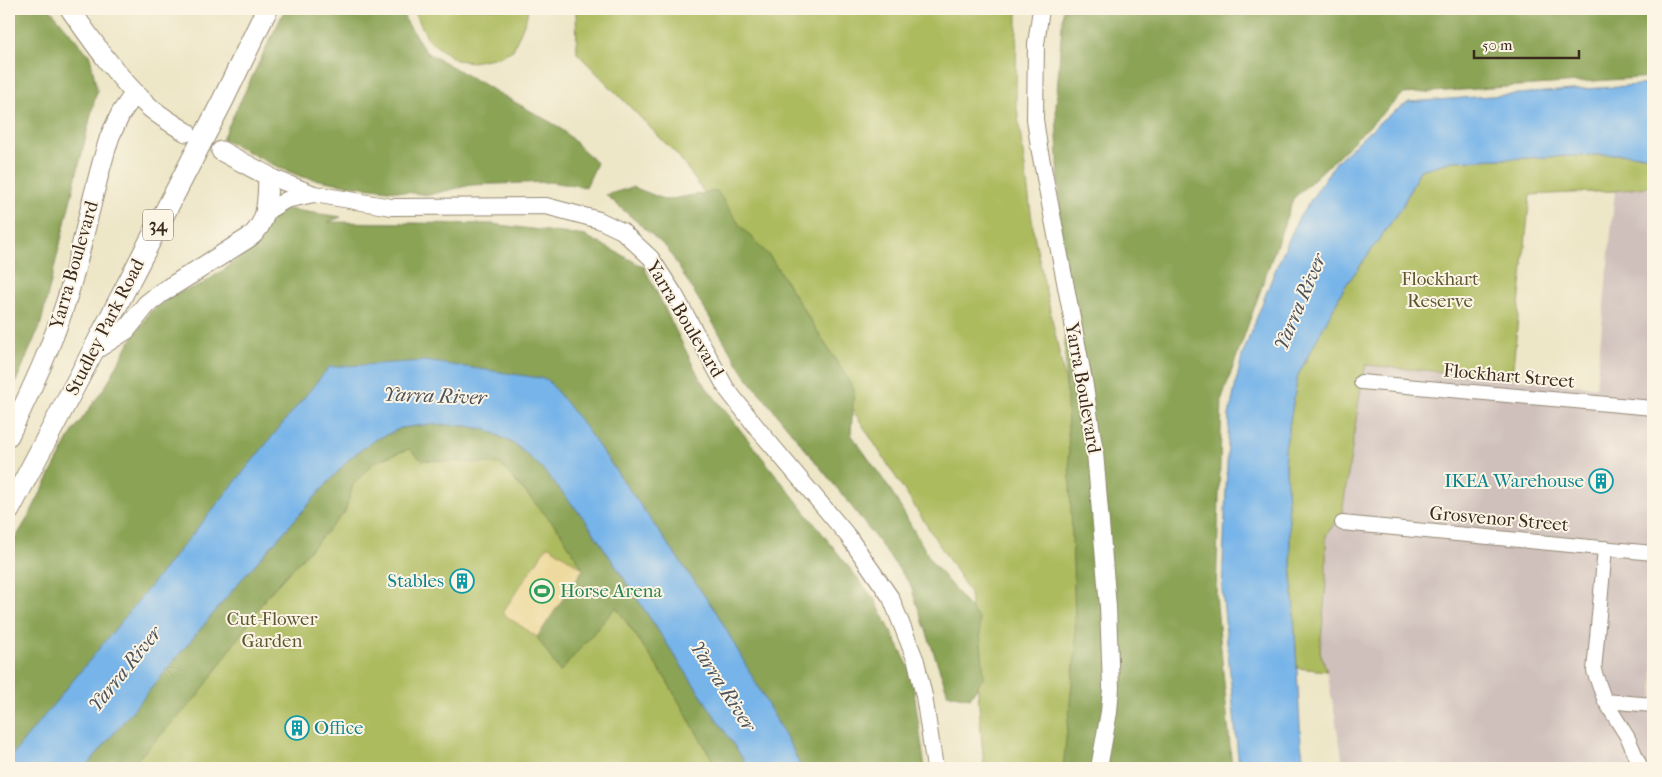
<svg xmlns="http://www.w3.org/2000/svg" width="1662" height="777" viewBox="0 0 1662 777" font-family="'IM FELL French Canon',serif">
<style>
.industrial{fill:#cfc0bb}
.green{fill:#adbb5e;stroke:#74723e}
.forest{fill:#8aa355;stroke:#62663a}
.sand{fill:#eeda9e;stroke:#94825e}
.water{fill:#76b4e9;stroke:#586f84}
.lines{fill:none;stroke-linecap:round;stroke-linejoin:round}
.minor-casing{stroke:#948872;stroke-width:16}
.tertiary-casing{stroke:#948872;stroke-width:18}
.secondary-casing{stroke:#948872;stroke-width:21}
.primary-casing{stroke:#948872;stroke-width:23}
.minor{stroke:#fff;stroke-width:14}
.tertiary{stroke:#fff;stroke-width:16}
.secondary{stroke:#fff;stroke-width:19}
.primary{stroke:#fff;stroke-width:21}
.labels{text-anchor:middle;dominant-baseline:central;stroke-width:4;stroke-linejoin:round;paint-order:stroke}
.shield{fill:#fcf5e5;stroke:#75675a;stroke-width:1}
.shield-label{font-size:18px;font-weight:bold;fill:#3b2a1e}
.street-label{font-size:19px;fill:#3b2a1e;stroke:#fcf5e5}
.park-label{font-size:19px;fill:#5d5631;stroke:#fcf5e5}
.culture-label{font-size:19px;fill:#0d838f;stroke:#fcf5e5;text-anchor:end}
.leisure-label{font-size:19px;fill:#27864d;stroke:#fcf5e5;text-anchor:start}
.water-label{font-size:20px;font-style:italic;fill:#4d535b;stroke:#fcf5e5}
</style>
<rect width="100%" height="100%" fill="#fcf5e5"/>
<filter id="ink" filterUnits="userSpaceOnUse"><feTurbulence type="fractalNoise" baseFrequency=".02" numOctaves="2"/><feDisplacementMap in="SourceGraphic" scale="10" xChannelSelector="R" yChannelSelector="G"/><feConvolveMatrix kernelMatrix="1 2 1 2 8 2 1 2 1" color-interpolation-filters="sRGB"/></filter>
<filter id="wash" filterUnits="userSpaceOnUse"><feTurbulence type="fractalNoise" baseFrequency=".0096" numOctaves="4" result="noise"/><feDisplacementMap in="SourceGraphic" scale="20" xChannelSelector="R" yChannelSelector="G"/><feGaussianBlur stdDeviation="1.12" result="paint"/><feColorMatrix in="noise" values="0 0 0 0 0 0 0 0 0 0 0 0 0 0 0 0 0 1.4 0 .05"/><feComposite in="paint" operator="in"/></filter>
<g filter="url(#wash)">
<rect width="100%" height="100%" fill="#ede6c7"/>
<!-- industrial -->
<path class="industrial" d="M1653 186V768H1344L1327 671 1320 652 1326 583V535L1342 514 1361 387 1366 365 1596 387 1615 191Z"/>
<!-- green -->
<path class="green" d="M413 9H528L526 19 513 50 499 57 472 62 456 60 429 41Z
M576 9H1017L1016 101 1034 235 1069 399 1087 768H984L970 593 826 368 680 158 577 53Z
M1653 153V186L1615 191 1530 195 1512 378 1366 365 1361 387 1342 514 1326 535V583L1320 652 1327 671 1297 668 1285 450 1298 375 1344 288 1402 207 1420 170 1453 161 1619 154 1648 155Z
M488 430 749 768H85L350 458Z"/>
<!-- forest -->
<path class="forest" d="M9 9H50L90 56 97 90 41 323 9 398Z
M285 9H403L405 19 426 52 559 127 597 163 586 187 549 182 471 185 429 195 347 185 302 177 278 167 222 139Z
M1063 9H1653V77L1403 94 1293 199 1222 398 1216 595 1232 768H1063L1076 646 1056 107Z
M633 187 666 200 717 191 739 224 771 258 854 389 851 434 890 489 932 562 979 619 984 676 970 698 948 694 910 584 849 503 745 375 667 248 606 195Z
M287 209 341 217 328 222 492 224 586 236 644 267 700 379 875 600 911 671 925 768H801L793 750 718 615 585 427 425 361 9 759V549L27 519 72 433 107 384 129 343 151 311 176 293 199 286 225 269 256 244 273 218 278 213Z
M431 424 467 426 488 430 516 445 543 469 586 521 749 768H717L665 678 616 607 560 672 537 637 583 569 559 530 500 464 422 460 409 449 374 462 353 485 345 512 267 596 198 696 129 768H85L241 580 350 458 373 441 401 428Z"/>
<!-- sand -->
<path class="sand" d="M548 545 583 569 537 637 502 613Z"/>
<!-- water -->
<path class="water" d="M1653 84V153L1648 155 1619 154 1453 161 1420 170 1402 207 1344 288 1298 375 1285 450 1301 744 1305 768H1239L1222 589 1229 415 1242 356 1274 273 1298 219 1337 161 1382 120 1409 102Z
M425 361 547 379 585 427 718 615 793 750 801 768H749L586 521 543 469 516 445 488 430 467 426 431 424 401 428 373 441 350 458 241 580 85 768H9V759L329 367Z"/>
</g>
<g filter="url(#ink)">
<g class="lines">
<!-- minor casing -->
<g class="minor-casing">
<path id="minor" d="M1361 382 1653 408
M1342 523 1653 553
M1605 548 1594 671 1605 701 1628 738 1641 768
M1605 701 1653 705"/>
</g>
<!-- tertiary casing -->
<g class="tertiary-casing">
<path id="tertiary" d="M1041 9 1036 44 1035 119 1039 147 1084 380 1095 452 1108 607 1111 688 1109 712 1099 768
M268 176 314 194 391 207 546 206 599 220 622 231 651 258 675 295 726 388 758 429 848 536 891 598 916 661 924 696 935 768
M266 212 286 200 314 194"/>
</g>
<!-- secondary casing -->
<g class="secondary-casing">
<path id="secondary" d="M70 9C91 39 118 78 145 103 157 115 172 123 186 132
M93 351 126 330 147 304 161 293 250 237C269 222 267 198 268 176L221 151
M9 436C31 390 53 344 68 295 84 243 93 188 110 136L121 113 135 93"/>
</g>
<!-- primary casing -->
<g class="primary-casing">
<path id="primary" d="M9 510 93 351 223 100 267 9"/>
</g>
<!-- minor -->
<use href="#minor" class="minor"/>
<!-- tertiary -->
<use href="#tertiary" class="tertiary"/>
<!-- secondary -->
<use href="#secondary" class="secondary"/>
<!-- primary -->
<use href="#primary" class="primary"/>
</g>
</g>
<!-- icons -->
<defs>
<g id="building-ring" transform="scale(1.25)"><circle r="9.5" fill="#fcf5e5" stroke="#0f9aa8" stroke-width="1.5"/><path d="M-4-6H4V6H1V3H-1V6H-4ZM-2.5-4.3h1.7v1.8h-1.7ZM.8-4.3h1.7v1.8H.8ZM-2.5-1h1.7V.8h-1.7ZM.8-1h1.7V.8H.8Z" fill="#0f9aa8"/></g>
<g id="stadium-ring" transform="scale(1.25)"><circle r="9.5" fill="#fcf5e5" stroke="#2e9e5b" stroke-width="1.5"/><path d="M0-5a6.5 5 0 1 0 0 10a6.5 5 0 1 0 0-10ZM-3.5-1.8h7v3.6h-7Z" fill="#2e9e5b"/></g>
</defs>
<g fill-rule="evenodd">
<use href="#building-ring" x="1601" y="481"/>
<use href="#building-ring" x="462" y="581"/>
<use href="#stadium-ring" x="542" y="591"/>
<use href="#building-ring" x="297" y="728"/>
</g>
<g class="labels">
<!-- shield labels -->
<rect class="shield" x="143" y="209.5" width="30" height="31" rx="4"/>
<g class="shield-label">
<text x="158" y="225">34</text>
</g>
<!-- street labels -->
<g class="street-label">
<text transform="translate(74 265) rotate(-74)">Yarra Boulevard</text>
<text transform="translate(685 319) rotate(59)">Yarra Boulevard</text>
<text transform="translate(105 327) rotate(-63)">Studley Park Road</text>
<text transform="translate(1509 376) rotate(5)">Flockhart Street</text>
<text transform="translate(1083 388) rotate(80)">Yarra Boulevard</text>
<text transform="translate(1499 519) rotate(5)">Grosvenor Street</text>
</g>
<!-- park labels -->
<g class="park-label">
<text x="1440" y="279">Flockhart<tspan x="1440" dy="22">Reserve</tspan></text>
<text x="272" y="619">Cut-Flower<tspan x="272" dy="22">Garden</tspan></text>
</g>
<!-- culture labels -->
<g class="culture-label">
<text x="1584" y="481">IKEA Warehouse</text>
<text x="444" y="581">Stables</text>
<text x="314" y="728" text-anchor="start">Office</text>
</g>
<!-- leisure labels -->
<g class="leisure-label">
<text x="560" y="591">Horse Arena</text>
</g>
<!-- water labels -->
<g class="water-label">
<text transform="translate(1300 302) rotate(-67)">Yarra River</text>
<text transform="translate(435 396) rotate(2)">Yarra River</text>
<text transform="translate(125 669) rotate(-51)">Yarra River</text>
<text transform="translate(723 686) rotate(57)">Yarra River</text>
</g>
</g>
<!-- margin -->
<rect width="1662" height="777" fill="none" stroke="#fcf5e5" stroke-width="30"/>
<!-- scale -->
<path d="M1474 50v8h105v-8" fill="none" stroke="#3b2a1e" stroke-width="2.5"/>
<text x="1482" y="50" font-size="15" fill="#3b2a1e" stroke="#fcf5e5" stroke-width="4" paint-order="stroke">50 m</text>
</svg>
